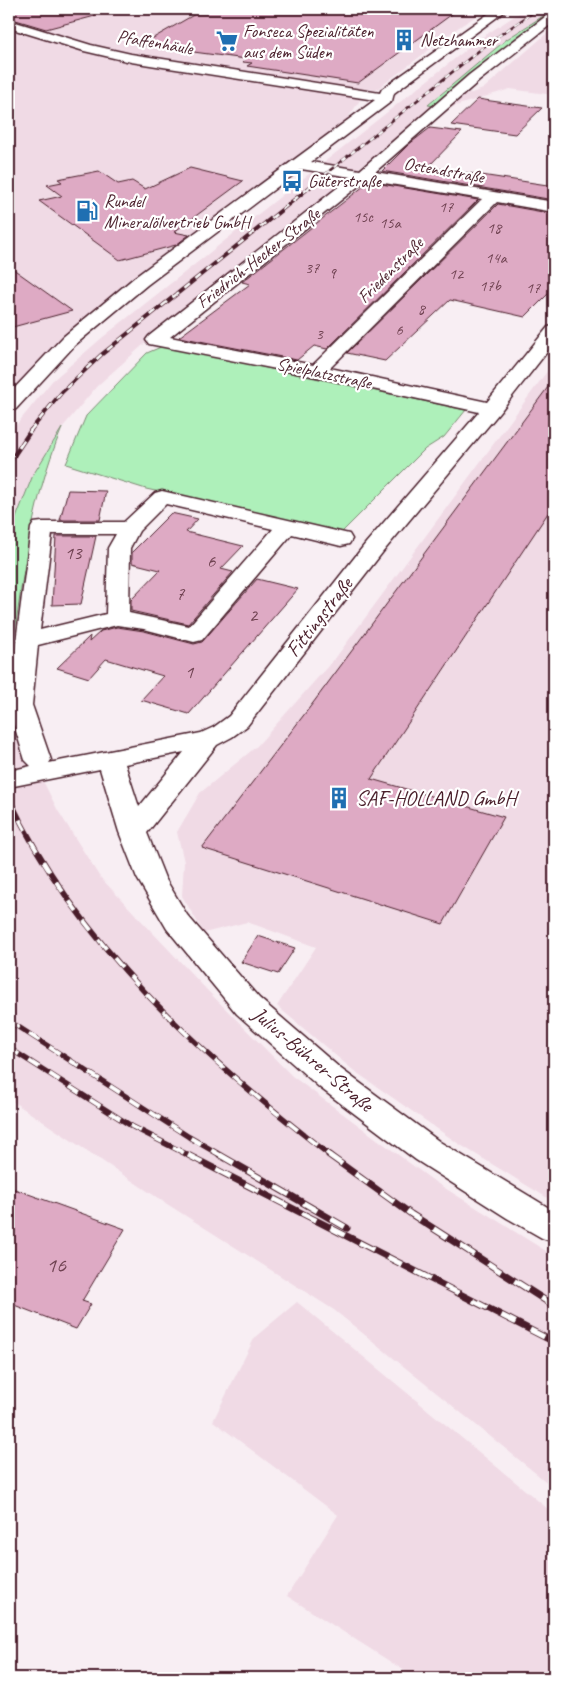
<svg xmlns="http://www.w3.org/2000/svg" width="563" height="1687" viewBox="0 0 563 1687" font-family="Caveat,sans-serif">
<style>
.built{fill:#f0dae5}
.green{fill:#aef0ba;stroke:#7c8872}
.building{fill:#deaac4;stroke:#4a1f2b}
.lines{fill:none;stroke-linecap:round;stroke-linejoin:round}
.minor-casing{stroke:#4a1f2b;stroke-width:3}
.minor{fill:#fff;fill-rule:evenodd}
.rail-far4-casing{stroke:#4a1f2b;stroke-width:2.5}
.rail-far3-casing{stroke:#4a1f2b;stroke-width:4}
.rail-far2-casing{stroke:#4a1f2b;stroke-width:4.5}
.rail-far1-casing{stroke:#4a1f2b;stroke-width:5.5}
.rail-casing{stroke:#4a1f2b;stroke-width:7}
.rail-far4{stroke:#fff;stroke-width:2;stroke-dasharray:5.5;stroke-linecap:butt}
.rail-far3{stroke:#fff;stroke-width:2.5;stroke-dasharray:7;stroke-linecap:butt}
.rail-far2{stroke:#fff;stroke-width:3;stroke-dasharray:9;stroke-linecap:butt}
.rail-far1{stroke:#fff;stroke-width:4;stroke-dasharray:12;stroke-linecap:butt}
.rail{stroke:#fff;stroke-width:5;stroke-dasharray:16;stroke-linecap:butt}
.labels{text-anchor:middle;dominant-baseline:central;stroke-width:4.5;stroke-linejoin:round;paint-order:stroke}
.far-number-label{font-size:16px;fill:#6f4251}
.far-poi-label{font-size:18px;fill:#4a1f2b;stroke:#fff;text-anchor:start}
.far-street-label{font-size:18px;fill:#4a1f2b;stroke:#fff}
.number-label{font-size:19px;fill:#6f4251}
.street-label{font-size:21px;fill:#4a1f2b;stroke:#fff}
.poi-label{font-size:21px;fill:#4a1f2b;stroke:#fff;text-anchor:start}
.near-number-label{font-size:22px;fill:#6f4251}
</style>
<rect width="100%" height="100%" fill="#f8eef3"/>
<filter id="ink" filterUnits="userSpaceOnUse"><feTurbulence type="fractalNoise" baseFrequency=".02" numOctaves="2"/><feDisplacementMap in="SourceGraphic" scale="10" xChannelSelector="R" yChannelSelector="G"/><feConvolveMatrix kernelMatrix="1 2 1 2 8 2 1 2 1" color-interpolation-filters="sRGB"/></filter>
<g filter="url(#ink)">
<!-- built -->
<path class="built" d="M9 9H487L459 27 376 90 330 87 362 97 338 133 141 281 12 400 9 405Z
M525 9H554L507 39 435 106 483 89 553 28 554 95 510 89 455 106 423 120 404 131 143 345 97 386 62 428 33 475 14 521 9 550V434L52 381 103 337 481 38Z
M554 362V1202L459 1144 353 1070 277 1006 316 947 247 922 204 933 182 896 184 862 177 832 200 793 257 746 337 656Z
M9 697 25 745 57 809 99 876 206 989 292 1076 435 1182 554 1256V1488L334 1310 167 1204 9 1099Z
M297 1302 554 1514V1678H416L287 1596 338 1515 213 1421 255 1337Z"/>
<!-- green -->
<path class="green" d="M554 9V11L531 27 435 106 428 105 507 39Z
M163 346 466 410 444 437 425 449 342 532 146 489 66 464 86 416 147 353Z
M62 428C29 506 21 591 9 674V550L14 523 33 475Z"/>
<!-- building -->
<path class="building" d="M9 9H94L95 16 46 29 9 18Z
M204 9H459L358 83 247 66 252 63 243 62 246 59 141 45Z
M478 99 491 101 542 108 515 134 451 125Z
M430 128 462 132 428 167 554 186V200L382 171 408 145Z
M190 168 243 181 174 232 189 235 176 245 120 260 39 201 62 196 47 185 62 182 58 179 99 171 118 184 132 181 145 189Z
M369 182 478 200 327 349 314 346 297 360 179 337 250 284 242 282Z
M498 204 554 214V288L525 317 450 300 385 361 347 353Z
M9 266 72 311 9 328Z
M554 379V504L371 779 504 817 443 924 202 848 313 703Z
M68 490 106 491 100 520H60Z
M171 513 198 519 186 532 243 546 221 569 233 572 188 624 131 611V600L160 570 132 563V552Z
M56 536H96L81 604 52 605Z
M257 579 298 589 189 714 141 700 163 676 106 659 89 678 57 668 90 636 89 642 101 631 117 627 144 631 194 644 202 642Z
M258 936 295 948 278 974 241 962Z
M9 1187 125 1229 82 1301 91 1304 76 1329 9 1303Z"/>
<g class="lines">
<!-- minor casing -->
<g class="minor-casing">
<path id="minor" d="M495 9H508L394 93 392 101 311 162 360 170 469 75 550 13 554 12V22L479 81 375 172 554 202V212L497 202 330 368 487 402 548 327 554 326V343L499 413 382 553 247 726 232 737 217 745 147 833 165 878 187 915 259 998 341 1069 440 1142 554 1211V1242L542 1238 507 1218 416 1160 319 1087 237 1014 167 929 137 878 119 832 100 769 9 787V771L31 766 25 760 9 709V695L31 528 34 523 42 522H124L155 493 162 491 349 534 352 539 349 544 341 546 292 534 202 640 194 642 144 629 117 625 38 645 32 705 51 760 49 763 201 733 214 727 229 716 366 543 479 412 317 377 149 344 146 340 149 336 351 177 301 169 147 285 75 345 16 409 9 411V394L63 337 135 277 375 100 131 62 84 51 9 28V20L91 45 131 54 380 93 382 89ZM366 180 482 199 313 365 170 337ZM166 504 273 529 189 626 129 613 130 548 139 531ZM52 534H116L108 548 106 614 40 630ZM184 752 139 807 125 764Z"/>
</g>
<!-- minor -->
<use href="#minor" class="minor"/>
<!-- rail-far4 casing -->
<g class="rail-far4-casing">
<path id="rail-far4" d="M308 188 491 41 538 9"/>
</g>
<!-- rail-far3 casing -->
<g class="rail-far3-casing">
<path id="rail-far3" d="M30 431 62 392 101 355 310 187"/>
</g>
<!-- rail-far2 casing -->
<g class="rail-far2-casing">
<path id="rail-far2" d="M9 463 31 430"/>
</g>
<!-- rail-far1 casing -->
<g class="rail-far1-casing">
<path id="rail-far1" d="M9 798C78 946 204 1058 331 1156
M9 1021 189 1137 222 1156
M9 1048 133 1127 190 1156"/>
</g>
<!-- rail casing -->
<g class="rail-casing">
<path id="rail" d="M188 1155 554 1342
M220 1155 347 1228
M329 1155 411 1214 554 1306"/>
</g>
<!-- rail-far4 -->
<use href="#rail-far4" class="rail-far4"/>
<!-- rail-far3 -->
<use href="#rail-far3" class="rail-far3"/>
<!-- rail-far2 -->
<use href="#rail-far2" class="rail-far2"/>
<!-- rail-far1 -->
<use href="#rail-far1" class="rail-far1"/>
<!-- rail -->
<use href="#rail" class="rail"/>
</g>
</g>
<!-- icons -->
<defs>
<g id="building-bare" transform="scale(1.725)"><path d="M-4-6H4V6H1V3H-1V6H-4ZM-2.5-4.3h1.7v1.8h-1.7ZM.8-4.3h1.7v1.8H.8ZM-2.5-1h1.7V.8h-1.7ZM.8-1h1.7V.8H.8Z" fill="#1f6fb2" stroke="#fff" stroke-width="2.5" paint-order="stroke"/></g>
<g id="supermarket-bare" transform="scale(1.725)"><path d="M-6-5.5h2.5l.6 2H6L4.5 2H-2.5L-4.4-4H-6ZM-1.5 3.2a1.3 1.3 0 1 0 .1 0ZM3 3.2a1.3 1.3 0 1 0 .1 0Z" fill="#1f6fb2" stroke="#fff" stroke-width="2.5" paint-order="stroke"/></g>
<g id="bus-bare" transform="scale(1.725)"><path d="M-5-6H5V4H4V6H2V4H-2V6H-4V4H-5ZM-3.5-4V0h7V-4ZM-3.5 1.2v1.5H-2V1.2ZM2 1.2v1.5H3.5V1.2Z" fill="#1f6fb2" stroke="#fff" stroke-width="2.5" paint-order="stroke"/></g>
<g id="fuel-bare" transform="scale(1.725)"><path d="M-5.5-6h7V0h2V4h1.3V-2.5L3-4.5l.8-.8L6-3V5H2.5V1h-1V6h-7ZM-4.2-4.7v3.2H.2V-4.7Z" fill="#1f6fb2" stroke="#fff" stroke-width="2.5" paint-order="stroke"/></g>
</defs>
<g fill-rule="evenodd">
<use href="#building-bare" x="404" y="40"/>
<use href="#supermarket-bare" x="227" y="41"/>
<use href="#bus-bare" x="292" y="181"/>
<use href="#fuel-bare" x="87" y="211"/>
<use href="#building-bare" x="339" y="798"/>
</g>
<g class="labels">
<!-- far-number labels -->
<g class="far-number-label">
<text x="446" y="207">17</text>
<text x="363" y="217">15c</text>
<text x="390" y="223">15a</text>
<text x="494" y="228">18</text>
<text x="496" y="258">14a</text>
<text x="312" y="268">37</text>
<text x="332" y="273">9</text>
<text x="456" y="274">12</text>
<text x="490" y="286">17b</text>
<text x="533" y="288">17</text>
<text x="421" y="309">8</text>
<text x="399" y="330">6</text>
<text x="319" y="334">3</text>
</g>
<!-- far-poi labels -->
<g class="far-poi-label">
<text x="243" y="31">Fonseca Spezialitäten<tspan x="243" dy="21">aus dem Süden</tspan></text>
<text x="420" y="40">Netzhammer</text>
<text x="308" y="181">Güterstraße</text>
<text x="104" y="201">Rundel<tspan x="104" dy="21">Mineralölvertrieb GmbH</tspan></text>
</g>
<!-- far-street labels -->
<g class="far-street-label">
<text transform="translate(155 42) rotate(10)">Pfaffenhäule</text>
<text transform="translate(444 170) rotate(10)">Ostendstraße</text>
<text transform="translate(258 258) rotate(-38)">Friedrich-Hecker-Straße</text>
<text transform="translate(390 270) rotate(-45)">Friedenstraße</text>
<text transform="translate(324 373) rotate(12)">Spielplatzstraße</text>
</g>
<!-- number labels -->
<g class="number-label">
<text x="73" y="553">13</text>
<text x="211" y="561">6</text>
<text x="180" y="594">7</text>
<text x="253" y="615">2</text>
<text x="189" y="672">1</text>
</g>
<!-- street labels -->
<g class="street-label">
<text transform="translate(319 617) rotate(-52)">Fittingstraße</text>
<text transform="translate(313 1059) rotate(40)">Julius-Bührer-Straße</text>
</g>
<!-- poi labels -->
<g class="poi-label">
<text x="356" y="798">SAF-HOLLAND GmbH</text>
</g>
<!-- near-number labels -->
<g class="near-number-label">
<text x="56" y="1265">16</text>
</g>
</g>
<!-- margin -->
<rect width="563" height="1687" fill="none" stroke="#fff" stroke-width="30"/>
<rect x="15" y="15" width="533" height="1657" fill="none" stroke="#4a1f2b" stroke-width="2" filter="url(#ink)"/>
</svg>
